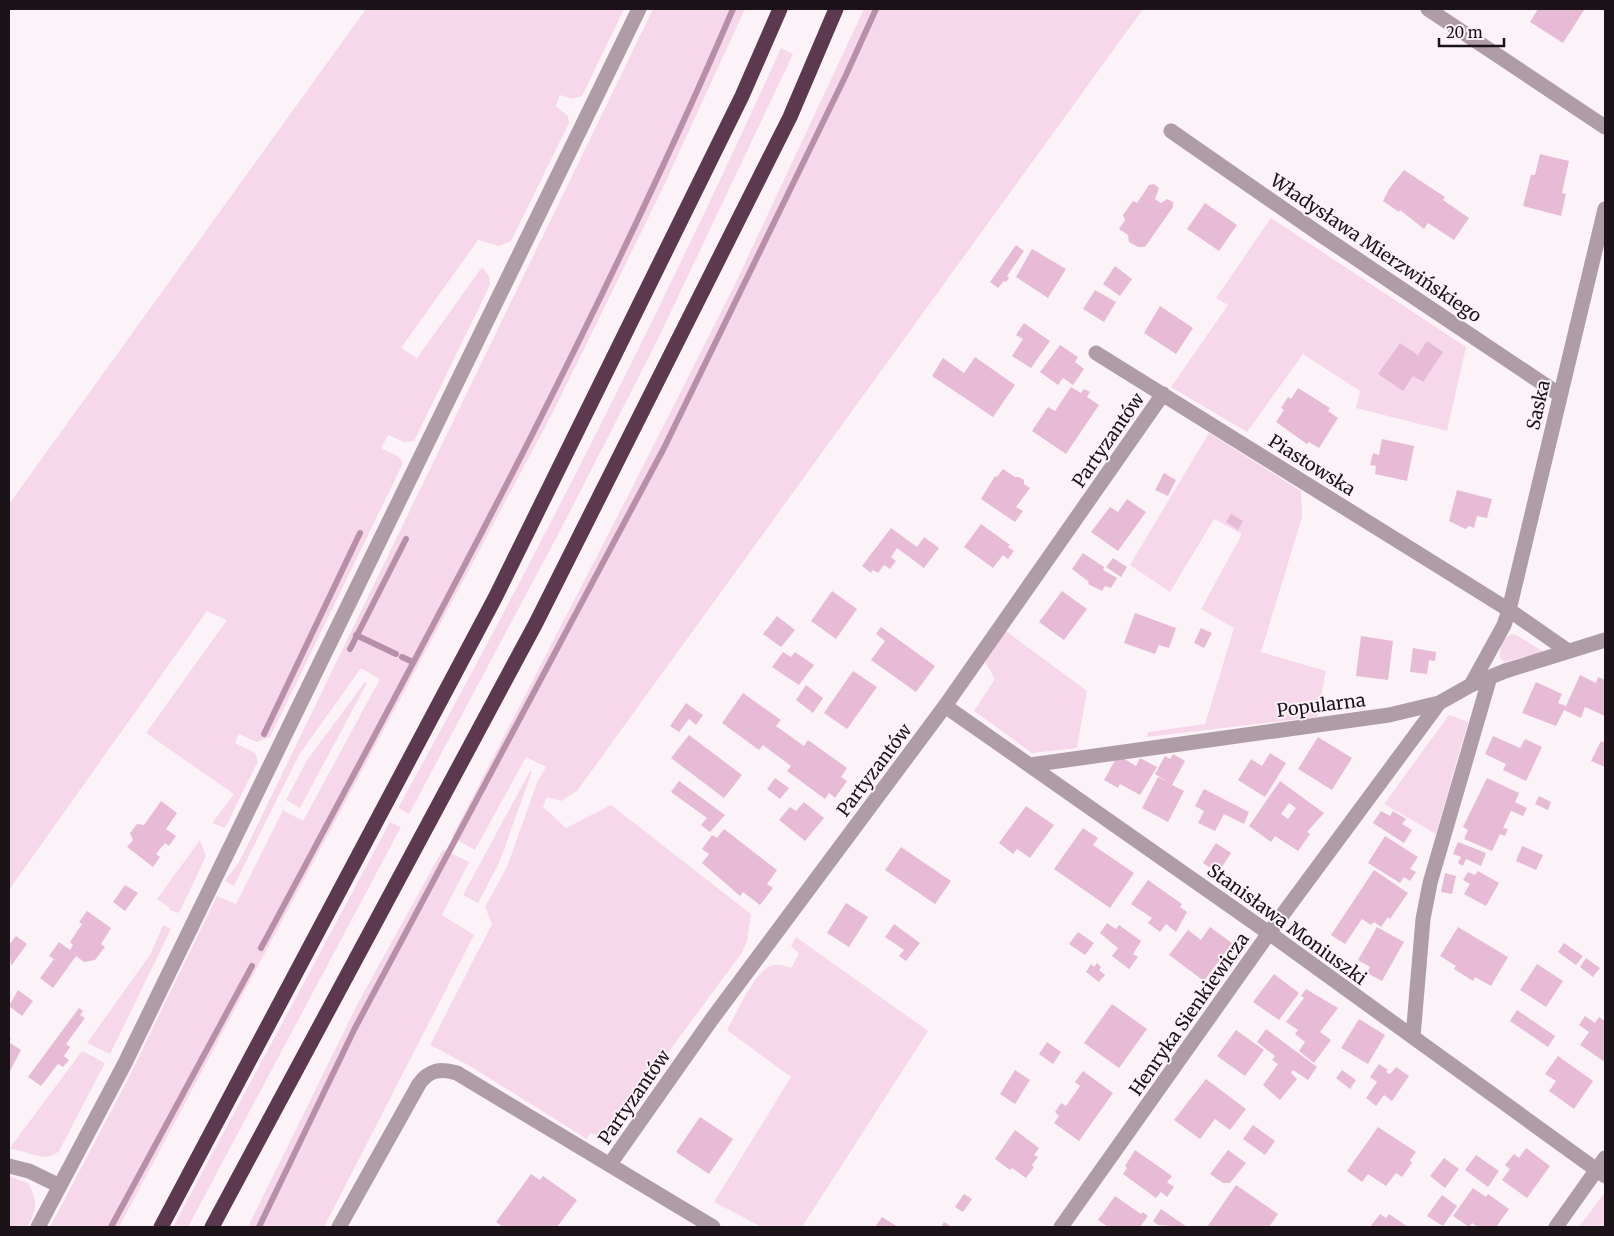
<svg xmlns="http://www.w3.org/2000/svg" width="1614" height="1236" viewBox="0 0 1614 1236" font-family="Merriweather,serif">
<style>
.green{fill:#f6d8ea}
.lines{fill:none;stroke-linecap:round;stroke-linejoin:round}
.stream{stroke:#b88fa8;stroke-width:6}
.building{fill:#e7bbd6;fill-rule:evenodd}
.minor{stroke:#af9ca7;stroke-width:15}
.highway{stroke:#5d3950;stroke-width:15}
.labels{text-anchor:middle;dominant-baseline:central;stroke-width:4;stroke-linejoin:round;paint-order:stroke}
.street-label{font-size:18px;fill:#1b1318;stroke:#fcf3f8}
</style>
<rect width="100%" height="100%" fill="#fcf3f8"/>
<!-- green -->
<path class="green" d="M366 9H624L582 96 572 99 560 95 556 106 568 116 569 123 511 241 499 246 478 240 401 348 417 358 482 267 489 276 490 285 414 441 404 442 388 435 381 448 399 457 403 463 270 737 257 742 239 734 235 743 255 753 258 761 225 828 212 823 234 794 146 733 227 620 207 611 9 890V504Z
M653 9H745L659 196 553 412 119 1227H50L127 1081 217 896 236 904 283 810 303 821 380 679 361 668 299 755 234 886 225 881 239 862 253 834Z
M864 9H1143L577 791 561 801 547 797 543 807 566 828 611 805 751 914 747 941 741 954 605 1138 590 1133 587 1139 468 1065 430 1045 492 924 485 907 507 867 538 780 546 767 526 757 475 850 452 837 632 488 737 280Z
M781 48 793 54 657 341 562 527 409 814 398 808C535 560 664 306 781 48Z
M1271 218 1466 347 1447 431 1356 408 1360 391 1303 354 1247 432 1171 387 1228 305 1216 298Z
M1209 433 1301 491 1302 517 1261 652 1326 671 1317 717 1147 737 1148 732 1205 724 1234 628 1201 609 1242 534 1214 519 1170 592 1130 565Z
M1006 631 1087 691 1077 748 1032 753 974 711 995 679 985 662Z
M1511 634 1516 635 1544 652 1504 662 1500 657C1500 648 1502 639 1511 634Z
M365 682 367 683 300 808 286 800 307 760Z
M1449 715 1468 722 1436 834 1384 804Z
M530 771 532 772 499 863 478 903 463 895Z
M390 822 401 827 188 1227H173Z
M200 840 206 856 179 913 169 910 170 908 157 899Z
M443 849 469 862 442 915 474 935 324 1227H248L358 1003Z
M163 925 171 929 110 1054 87 1043 150 955Z
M796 937 928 1031 802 1227H762L714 1202 791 1077 727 1030C736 1014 753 976 768 967 776 963 783 965 791 968L799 954 791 946Z
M82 1051 105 1063 59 1151C45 1165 26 1149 9 1149Z
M9 1176 28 1183C38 1201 37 1210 27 1227H9Z
M1605 1192V1227H1579Z"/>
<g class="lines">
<!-- stream -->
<path class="stream" d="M356 635 396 654
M350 649 406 539
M402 657 413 662
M264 734 360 533
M261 948C426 639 595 331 733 9
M111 1227 252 966
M259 1227 355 1028 664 448 846 75 876 9"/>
</g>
<!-- building -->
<path class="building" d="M1538 9H1583L1584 10 1563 43 1530 22Z
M1540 154 1569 161 1562 193 1566 194 1561 216 1523 206 1531 175H1535Z
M1404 170 1445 197 1443 200 1469 218 1454 240 1428 223 1424 229 1400 210 1399 212 1383 201 1389 189Z
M1154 184 1159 188 1155 199 1161 203 1167 199 1173 202V207L1145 247H1138L1129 242 1128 235 1119 229 1125 220 1123 215 1133 201 1137 203 1149 185Z
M1205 203 1237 225 1219 251 1187 229Z
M1016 245 1024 251 1007 276 1009 278 1006 282 1004 281 998 288 990 282Z
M1032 249 1066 269 1048 298 1016 277Z
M1115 266 1132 279 1120 296 1103 284Z
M1095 290 1116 302 1104 322 1083 309Z
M1160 306 1193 328 1176 354 1144 333Z
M1024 323 1050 341 1031 368 1012 356 1023 339 1016 335Z
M1427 341 1443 352 1423 382 1413 376 1403 391 1378 374 1400 343 1418 355Z
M1060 345 1078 357 1075 362 1084 369 1073 385 1063 378 1058 385 1040 372Z
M975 357 1015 385 993 417 932 376 943 358 964 373Z
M1071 387 1081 393 1084 389 1090 392 1087 397 1099 405 1066 454 1032 431 1048 407 1055 411Z
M1298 388 1330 408 1328 411 1338 418 1319 448 1309 442 1307 444 1276 422 1284 410 1281 408 1288 397 1291 399Z
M1382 439 1414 446 1407 481 1375 474 1376 466 1370 465 1373 453 1379 455Z
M1003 469 1015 477H1019L1024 480V484L1030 488 1016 507 1023 511 1015 522 981 499 995 476 997 477Z
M1164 473 1176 480 1168 496 1155 490Z
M1457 490 1492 499 1487 518 1477 516 1474 528 1469 526 1465 529 1449 521Z
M1127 499 1146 512 1118 551 1091 532 1110 507 1118 512Z
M1231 514 1243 521 1238 530 1226 522Z
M981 524 1010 545 1008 547 1014 551 1008 559 1003 555 993 568 964 547Z
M891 528 917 547 924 537 939 548 924 568 897 548 891 557 896 561 890 569 884 565 878 573 873 570 871 573 862 566Z
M1083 553 1104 567 1103 570 1117 578 1111 588 1105 586 1102 591 1088 584 1089 582 1072 569Z
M1113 558 1127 567 1121 577 1106 567Z
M832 591 857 609 836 639 811 621Z
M1062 591 1087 609 1064 640 1039 622Z
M1135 613 1176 628 1169 648 1159 645 1155 654 1124 643Z
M777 616 795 630 781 647 763 634Z
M881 627 935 666 916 692 871 660 885 641 876 634Z
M1201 628 1212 633 1204 648 1194 643Z
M1361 636 1393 641 1388 680 1356 676Z
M1413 648 1436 652 1435 661 1429 660 1427 674 1410 672Z
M783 652 791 657 795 652 814 665 799 685 772 667Z
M853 671 877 687 847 729 824 713Z
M1580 675 1596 683 1598 677 1605 680V716L1585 707 1581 718 1564 710 1556 726 1522 713 1536 682 1562 694 1558 703 1566 706Z
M806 685 823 698 813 713 796 700Z
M743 693 781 720 776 726 804 746 808 740 847 768 841 777 847 781 835 798 829 793 825 799 787 771 791 766 763 745 759 750 722 723Z
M686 703 703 715 696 725 689 719 679 732 670 726Z
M689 735 742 775 724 798 671 758Z
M1493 736 1520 748 1525 739 1542 747 1526 781 1503 770 1506 764 1485 754Z
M1318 737 1352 758 1332 790 1298 769Z
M1601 741 1605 743V767L1591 761Z
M1270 753 1286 763 1265 797 1238 780 1251 759 1262 766Z
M1173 754 1185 761 1172 785 1184 791 1168 822 1142 808 1158 777 1169 783 1155 774 1165 756 1170 759Z
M1118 755 1136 766 1140 758 1157 767 1140 795 1120 784 1118 788 1104 780Z
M775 778 789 788 780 799 767 789Z
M1487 778 1519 793 1515 802 1527 808 1523 816 1511 811 1503 828 1508 829 1505 836 1500 834 1492 851 1464 839 1468 830 1463 827Z
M679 781 725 815 710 832 701 825 707 818 671 792Z
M1280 781 1324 813 1307 832 1310 834 1298 851 1275 836 1271 842 1249 826ZM1289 803 1296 808 1288 819 1281 814Z
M1204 789 1249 812 1244 824 1224 814 1215 831 1198 823 1204 811 1195 806Z
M1539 796 1551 802 1548 810 1535 804Z
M161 801 177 813 166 829 176 836 169 846 165 843 156 854 160 857 153 867 127 847 133 840 130 833 137 824 144 825Z
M804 802 824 818 805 841 779 820 790 807 796 811Z
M1026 806 1054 825 1030 858 1017 849 1013 854 999 843Z
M1381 811 1390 816 1393 811 1406 819 1402 824 1412 830 1404 843 1373 823Z
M1083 828 1098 838 1093 845 1134 873 1110 908 1054 869Z
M724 829 777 870 767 884 773 888 760 905 743 892 740 896 702 863 709 854 702 849 712 835 717 838Z
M1385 836 1418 857 1410 869 1416 872 1410 881 1404 877 1400 883 1368 863Z
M1458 842 1486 853 1481 866 1466 859 1463 866 1458 863 1461 857 1453 854Z
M1216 843 1231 853 1218 873 1203 863Z
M1522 846 1543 855 1536 870 1516 861Z
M901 847 951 881 935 904 885 870Z
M1374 870 1408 893 1390 919 1388 917 1381 927 1374 922 1371 925 1362 919 1345 944 1331 935Z
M1478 871 1499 883 1486 906 1464 894 1470 884 1463 880 1468 872 1475 875Z
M1445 873 1456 876 1452 894 1441 892Z
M1148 880 1182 904 1180 907 1187 912 1176 932 1166 924 1160 932 1148 923 1152 918 1131 904Z
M125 885 138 893 125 911 113 902Z
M846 903 868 917 849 947 827 933Z
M87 911 111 928 101 944 105 947 95 960 84 962 76 956 53 988 40 978 54 959 49 956 59 942 70 950 73 945 70 942 82 924 79 922Z
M1107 923 1116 929 1119 925 1141 941 1133 954 1138 957 1129 969 1112 956 1118 948 1100 933Z
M894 924 920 943 906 961 899 956 904 950 885 937Z
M1210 927 1232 943 1204 981 1169 955 1188 930 1201 940Z
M1377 927 1404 942 1382 981 1367 973 1370 967 1358 960Z
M1458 927 1508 957 1491 986 1475 977 1473 981 1454 969 1456 966 1440 956Z
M1078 932 1094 943 1085 955 1069 944Z
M16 936 27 944 11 966 9 945Z
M1564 943 1583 956 1576 965 1558 952Z
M1586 958 1600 968 1593 977 1580 967Z
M1097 963 1101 967 1099 970 1105 975 1099 982 1086 972 1091 964 1094 967Z
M1537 964 1563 981 1546 1007 1520 990Z
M1274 974 1299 993 1279 1020 1253 1002Z
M1306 989 1338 1008 1320 1032 1331 1040 1314 1063 1299 1051 1305 1042 1295 1034 1298 1030 1286 1022 1304 998 1301 996Z
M18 990 33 1001 22 1016 9 1006Z
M1112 1004 1147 1029 1119 1068 1084 1043Z
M79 1008 83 1011 80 1015 85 1018 66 1044 70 1047 64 1056 69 1060 63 1067 58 1064 41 1086 28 1077Z
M1517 1010 1555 1036 1548 1047 1510 1021Z
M1585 1016 1595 1023 1599 1017 1605 1021V1062L1580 1045 1589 1032 1579 1025Z
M1359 1019 1385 1035 1368 1064 1341 1048Z
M1266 1029 1317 1067 1308 1080 1293 1070 1291 1073 1297 1079 1280 1100 1263 1085 1278 1064 1272 1060 1275 1056 1257 1042Z
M1236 1030 1264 1050 1245 1076 1217 1056Z
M9 1037 11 1039 9 1042 21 1050 9 1073Z
M1047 1042 1061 1052 1053 1064 1039 1054Z
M1558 1056 1593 1081 1574 1109 1549 1091 1556 1081 1545 1074Z
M1379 1064 1388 1070 1386 1072 1390 1074 1396 1067 1409 1076 1392 1101 1384 1095 1376 1106 1366 1098 1377 1082 1370 1077Z
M1015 1070 1030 1080 1015 1104 1000 1094Z
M1342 1070 1356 1080 1350 1089 1336 1078Z
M1083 1071 1113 1093 1079 1141 1054 1123 1059 1116 1055 1112 1061 1103 1066 1106 1080 1086 1075 1082Z
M1206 1079 1246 1109 1230 1130 1215 1119 1200 1139 1174 1120Z
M700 1117 733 1139 709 1174 676 1152Z
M1253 1125 1275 1141 1265 1155 1243 1139Z
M1378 1127 1416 1152 1410 1160 1412 1163 1402 1177 1396 1173 1386 1186 1368 1174 1362 1182 1347 1171Z
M1015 1130 1039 1148 1034 1155 1038 1157 1032 1165 1034 1167 1026 1178 1012 1168 1010 1170 995 1159Z
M1526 1148 1550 1166 1527 1198 1502 1180 1510 1169 1505 1165 1514 1154 1519 1158Z
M1135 1150 1172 1176 1167 1182 1174 1187 1167 1197 1161 1192 1156 1198 1123 1174 1127 1168 1125 1166Z
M1228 1150 1246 1163 1230 1183H1223L1210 1174Z
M1476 1155 1499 1171 1488 1187 1465 1170Z
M1444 1158 1459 1169 1445 1188 1430 1176Z
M531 1174 540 1180 543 1176 577 1200 557 1227H503L496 1222Z
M1236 1185 1278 1214 1269 1227H1207Z
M1473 1188 1486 1197 1488 1194 1509 1209 1496 1227H1478L1472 1223 1469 1227 1453 1216Z
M964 1194 972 1199 963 1212 955 1207Z
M1442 1195 1457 1206 1443 1226 1427 1216Z
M1115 1196 1141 1214 1143 1212 1148 1216 1140 1227H1108L1098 1220Z
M1161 1209 1187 1227 1158 1225 1153 1221Z
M1380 1214 1386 1218 1389 1214 1408 1227H1370Z
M882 1217 898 1227H875Z
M944 1222 952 1227H941Z"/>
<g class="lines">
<!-- minor -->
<path class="minor" d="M1428 9 1605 127
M1171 131 1321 235 1560 395
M1096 353 1509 610 1568 651
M1471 685 1504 625 1509 610 1605 209
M945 706 1269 933 1605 1176
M1030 765 1389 715 1439 703 1471 685 1505 671 1605 640
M1413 1037 1423 919 1430 883 1490 677
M610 1164 712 1019 945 706 1163 394
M9 1166 29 1171 60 1186
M38 1227 124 1065 639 9
M339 1227 419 1084C429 1070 440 1068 457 1073L713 1227
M1061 1227 1269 933 1439 703
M1556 1227 1605 1158"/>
<!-- highway -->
<path class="highway" d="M161 1227 495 598 742 96 780 9
M212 1227 536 623 790 117 836 9"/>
</g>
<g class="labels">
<!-- street labels -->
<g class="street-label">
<text transform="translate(1376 248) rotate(34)">Władysława Mierzwińskiego</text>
<text transform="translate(1538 405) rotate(-77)">Saska</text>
<text transform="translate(1108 440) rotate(-55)">Partyzantów</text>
<text transform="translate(1312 465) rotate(32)">Piastowska</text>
<text transform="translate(1321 705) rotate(-7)">Popularna</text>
<text transform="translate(874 770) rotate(-53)">Partyzantów</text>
<text transform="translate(1287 924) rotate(36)">Stanisława Moniuszki</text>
<text transform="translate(1189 1014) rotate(-55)">Henryka Sienkiewicza</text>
<text transform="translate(634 1097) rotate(-55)">Partyzantów</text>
</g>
</g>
<!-- border -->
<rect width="1614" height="1236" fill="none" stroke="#1b1318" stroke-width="20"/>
<!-- scale -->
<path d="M1439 38v8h65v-8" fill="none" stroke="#1b1318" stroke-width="2.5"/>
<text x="1446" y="38" font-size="15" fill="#1b1318" stroke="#fcf3f8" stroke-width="4" paint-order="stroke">20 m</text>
</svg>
